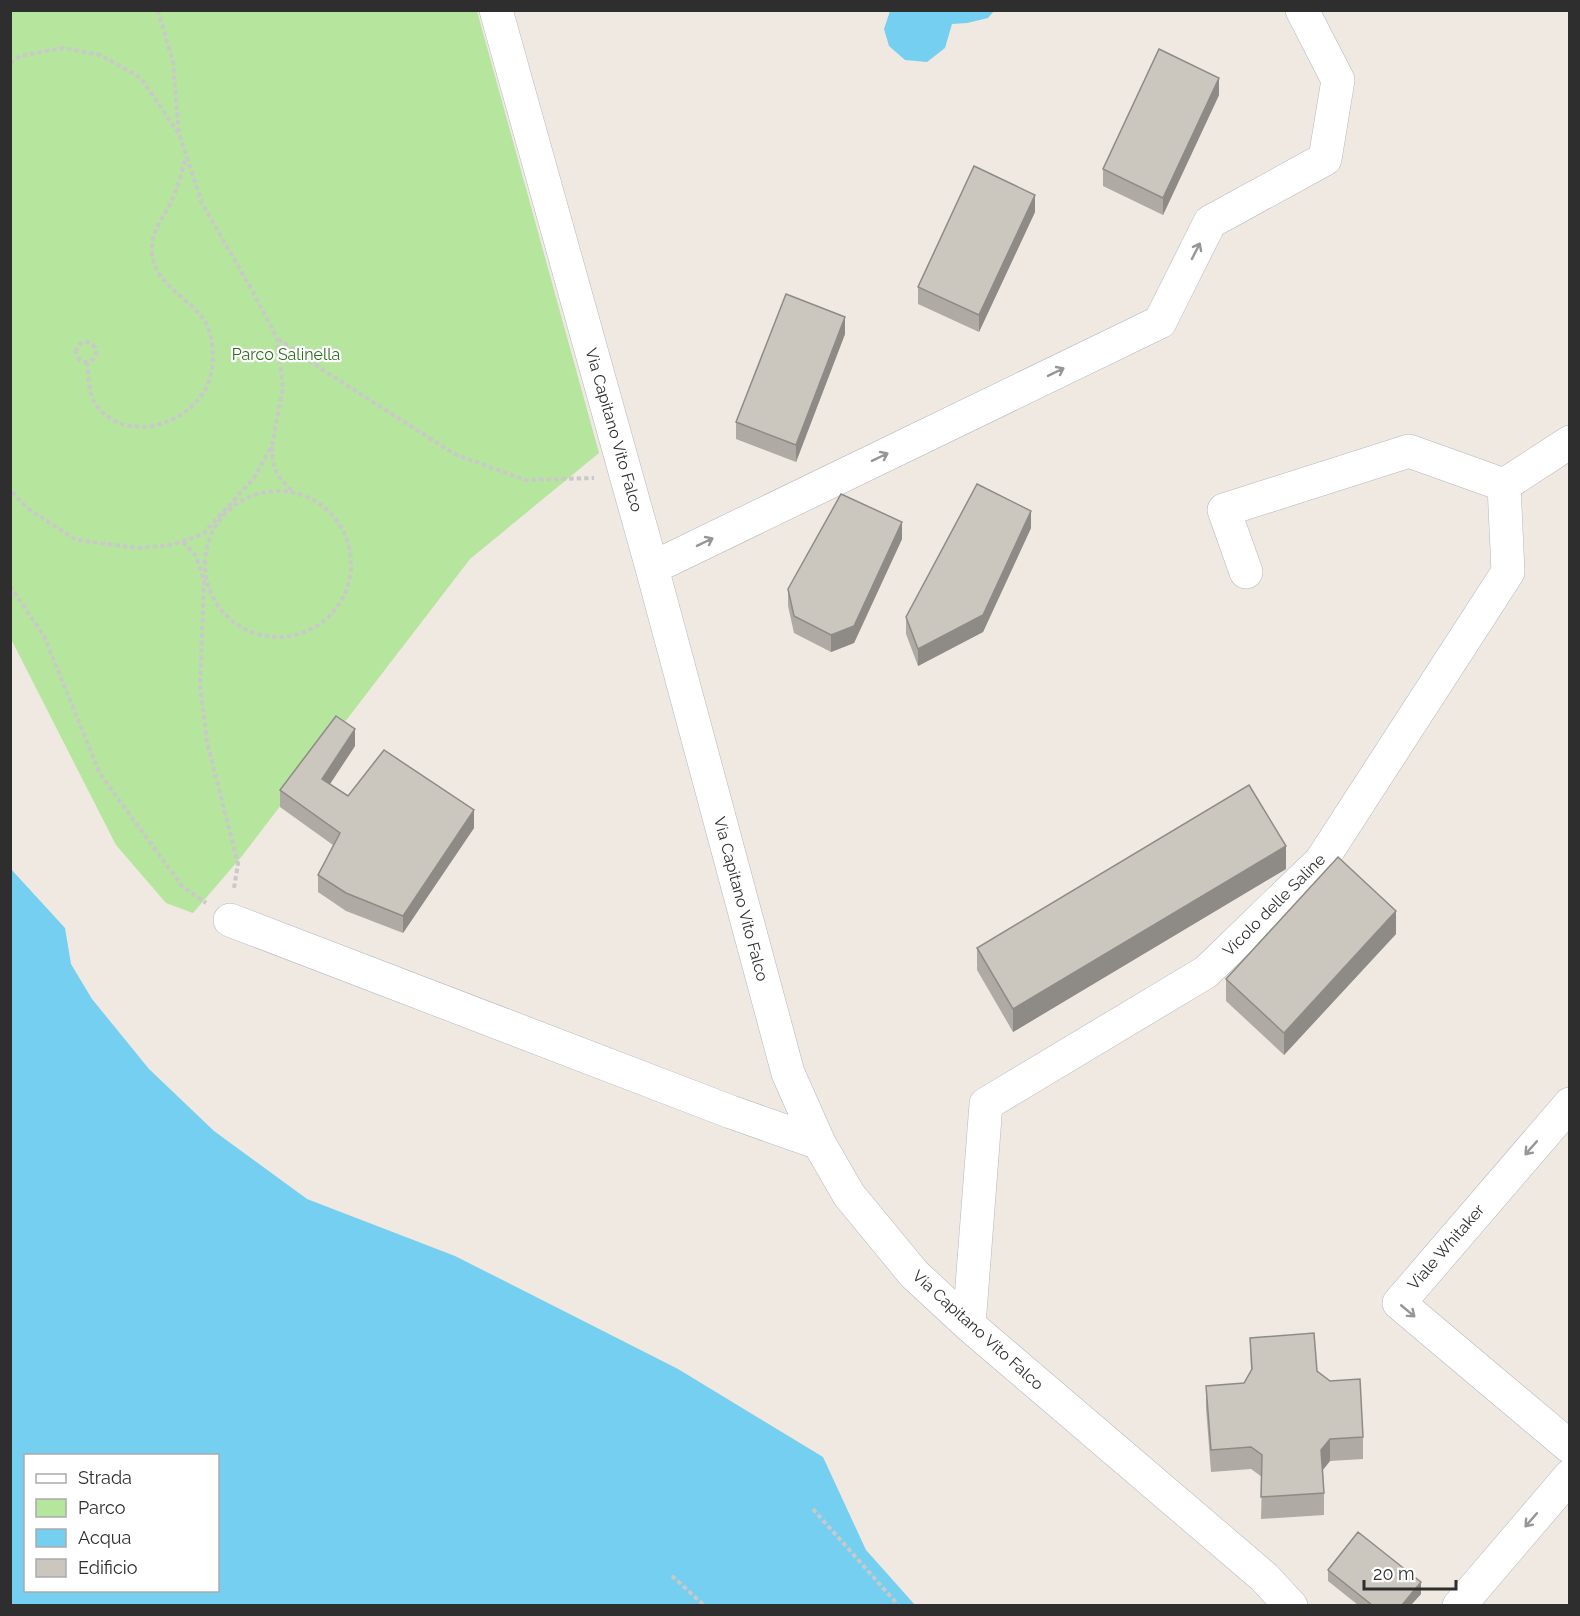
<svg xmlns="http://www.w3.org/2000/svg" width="1580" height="1616" viewBox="0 0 1580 1616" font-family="Raleway,sans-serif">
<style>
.green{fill:#b6e59e}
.water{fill:#75cff0;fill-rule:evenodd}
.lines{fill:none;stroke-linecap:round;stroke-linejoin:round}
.minor-casing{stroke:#b4b7c1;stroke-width:34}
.path{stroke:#c9c9c9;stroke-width:4;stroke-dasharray:4.5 3;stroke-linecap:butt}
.minor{stroke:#fff;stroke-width:33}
.wall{fill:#afaba4}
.shaded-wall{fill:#8e8b86}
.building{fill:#cbc7bf;stroke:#8e8b86;stroke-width:1.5}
.oneway{stroke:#969696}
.labels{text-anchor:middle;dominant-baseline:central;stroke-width:4.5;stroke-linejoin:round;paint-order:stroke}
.park-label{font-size:16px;fill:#2c6e1b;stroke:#fff}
.street-label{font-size:16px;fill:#2e2e2e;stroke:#fff}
</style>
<rect width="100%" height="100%" fill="#efe9e1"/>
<!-- green -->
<path class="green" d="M11 11H477L599 453 470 559 242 856 193 913 166 903 116 845 11 639Z"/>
<!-- water -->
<path class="water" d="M890 11V10L994 11 988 18 967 23 952 24 945 48 927 62 905 60 889 46 884 29Z
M10 868 65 928 71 964 92 999 149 1069 214 1131 307 1199 455 1256 678 1369 823 1457 866 1550 915 1605H11ZM26 1456H218V1590H26Z"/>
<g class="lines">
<!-- minor casing -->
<g class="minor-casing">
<path id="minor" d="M496 10 652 568 788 1073 819 1143 849 1195 914 1274 969 1325 1264 1577 1291 1606
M652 568 1160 322 1210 222 1325 159 1338 80 1302 10
M1246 572 1224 510 1409 451 1504 485
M230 920 731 1112 819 1143
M1570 1104 1399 1303 1570 1447
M969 1325 986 1104 1206 972 1321 861 1508 572 1504 485 1570 442
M1459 1606 1570 1476"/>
</g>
<!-- path -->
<path class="path" d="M158 10 173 62 179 133
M10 63 20 56 63 48 100 55 141 78 179 134 202 203 253 292 277 338 283 388 272 445 254 478 203 534 171 545 139 548 76 540 27 508 10 490
M278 339 326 372 456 455 526 480 594 478
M76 352a10 10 0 1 1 20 0a10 10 0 1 1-20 0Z
M87 362C89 376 88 395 97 406 129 448 201 421 211 374 215 357 213 331 202 317 184 294 149 281 152 246 153 229 165 215 172 200 178 187 182 171 186 157
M272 447C272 469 277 476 293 492
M205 564a73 73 0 1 1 146 0a73 73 0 1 1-146 0Z
M183 542 196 556 204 581 200 685 207 742 238 864 234 888
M10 586 44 636 100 774 182 886 206 903
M813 1509 899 1606
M672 1576 705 1606"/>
<!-- minor -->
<use href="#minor" class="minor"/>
</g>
<!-- wall -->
<path class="wall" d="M1219 95 1163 215 1103 186V169Z
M1035 212 979 332 918 304V287Z
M845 334 796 462 736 439V422Z
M1031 528 983 632 918 666 906 634V617Z
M902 539 854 643 831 652 794 633 788 606V589Z
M355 746 330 784 348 796 474 828 403 933 346 911 318 892V875L333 845 280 807V790Z
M1286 869 1013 1032 977 970V948Z
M1396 934 1284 1055 1226 1001V979Z
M1250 1338 1317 1371 1363 1437V1459L1330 1461 1323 1470 1324 1493V1515L1261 1519 1262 1477 1251 1469 1211 1472 1206 1408V1386L1244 1383 1251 1371Z
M1328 1570 1421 1594 1411 1605H1358L1328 1581Z"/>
<!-- shaded-wall -->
<path class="shaded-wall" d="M1219 78V95L1163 215V198Z
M1035 195V212L979 332V315Z
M845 317V334L796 462V445Z
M1031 511V528L983 632 918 666V649Z
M902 522V539L854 643 831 652V635Z
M355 729V746L322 796V779Z
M474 810V828L403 933V916Z
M1286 846V869L1013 1032V1009Z
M1396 911V934L1284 1055V1033Z
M1330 1439V1461L1321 1472V1450Z
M1421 1582V1594L1411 1605H1402Z"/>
<!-- building -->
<path class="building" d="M1159 49 1219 78 1163 198 1103 169Z
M974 166 1035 195 979 315 918 287Z
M786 294 845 317 796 445 736 422Z
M977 484 1031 511 983 615 918 649 906 617Z
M841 494 902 522 854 626 831 635 794 616 788 589Z
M336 716 355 729 322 779 348 796 384 750 474 810 403 916 346 893 318 875 340 833 280 790Z
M1249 785 1286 846 1013 1009 977 948Z
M1338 857 1396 911 1284 1033 1226 979Z
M1314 1333 1317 1371 1330 1381 1360 1379 1363 1437 1330 1439 1321 1450 1324 1493 1261 1497 1262 1455 1251 1447 1211 1450 1206 1386 1244 1383 1252 1369 1250 1338Z
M1358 1532 1421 1582 1402 1605H1372L1328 1570Z"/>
<!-- one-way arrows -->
<defs><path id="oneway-shaft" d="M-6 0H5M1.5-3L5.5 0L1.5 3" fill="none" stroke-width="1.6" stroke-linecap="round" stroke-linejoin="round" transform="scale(1.5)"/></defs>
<g class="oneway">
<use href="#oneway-shaft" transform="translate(1196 251) rotate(-63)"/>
<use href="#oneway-shaft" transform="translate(1056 372) rotate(-26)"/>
<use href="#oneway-shaft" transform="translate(880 457) rotate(-26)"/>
<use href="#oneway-shaft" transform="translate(705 542) rotate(-26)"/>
<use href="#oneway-shaft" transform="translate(1531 1148) rotate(131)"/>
<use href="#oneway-shaft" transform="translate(1408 1311) rotate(40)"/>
<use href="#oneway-shaft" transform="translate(1531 1520) rotate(131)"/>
</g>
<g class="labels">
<!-- park labels -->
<g class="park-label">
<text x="286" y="354">Parco Salinella</text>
</g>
<!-- street labels -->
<g class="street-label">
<text transform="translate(614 430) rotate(74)">Via Capitano Vito Falco</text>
<text transform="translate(741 899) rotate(75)">Via Capitano Vito Falco</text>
<text transform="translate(1274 905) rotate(-45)">Vicolo delle Saline</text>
<text transform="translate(1446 1247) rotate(-49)">Viale Whitaker</text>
<text transform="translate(978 1330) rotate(42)">Via Capitano Vito Falco</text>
</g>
</g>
<!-- border -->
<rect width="1580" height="1616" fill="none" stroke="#2e2e2e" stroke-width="24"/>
<!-- legend -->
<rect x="24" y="1454" width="195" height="138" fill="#ffffff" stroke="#ababab" stroke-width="1.5"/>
<rect x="36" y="1474" width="30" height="9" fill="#ffffff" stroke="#ababab" stroke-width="1.5"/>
<text x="78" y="1484" font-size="18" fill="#2e2e2e">Strada</text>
<rect x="36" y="1499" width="30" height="18" fill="#b6e59e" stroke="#ababab" stroke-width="1.5"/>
<text x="78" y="1514" font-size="18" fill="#2e2e2e">Parco</text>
<rect x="36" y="1529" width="30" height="18" fill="#75cff0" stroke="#ababab" stroke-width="1.5"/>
<text x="78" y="1544" font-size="18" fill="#2e2e2e">Acqua</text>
<rect x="36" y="1559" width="30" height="18" fill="#cbc7bf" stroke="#ababab" stroke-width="1.5"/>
<text x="78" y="1574" font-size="18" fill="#2e2e2e">Edificio</text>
<!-- scale -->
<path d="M1364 1580v9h92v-9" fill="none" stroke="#2e2e2e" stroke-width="3"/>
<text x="1373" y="1580" font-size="18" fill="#2e2e2e" stroke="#ffffff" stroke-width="4.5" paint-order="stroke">20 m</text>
</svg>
